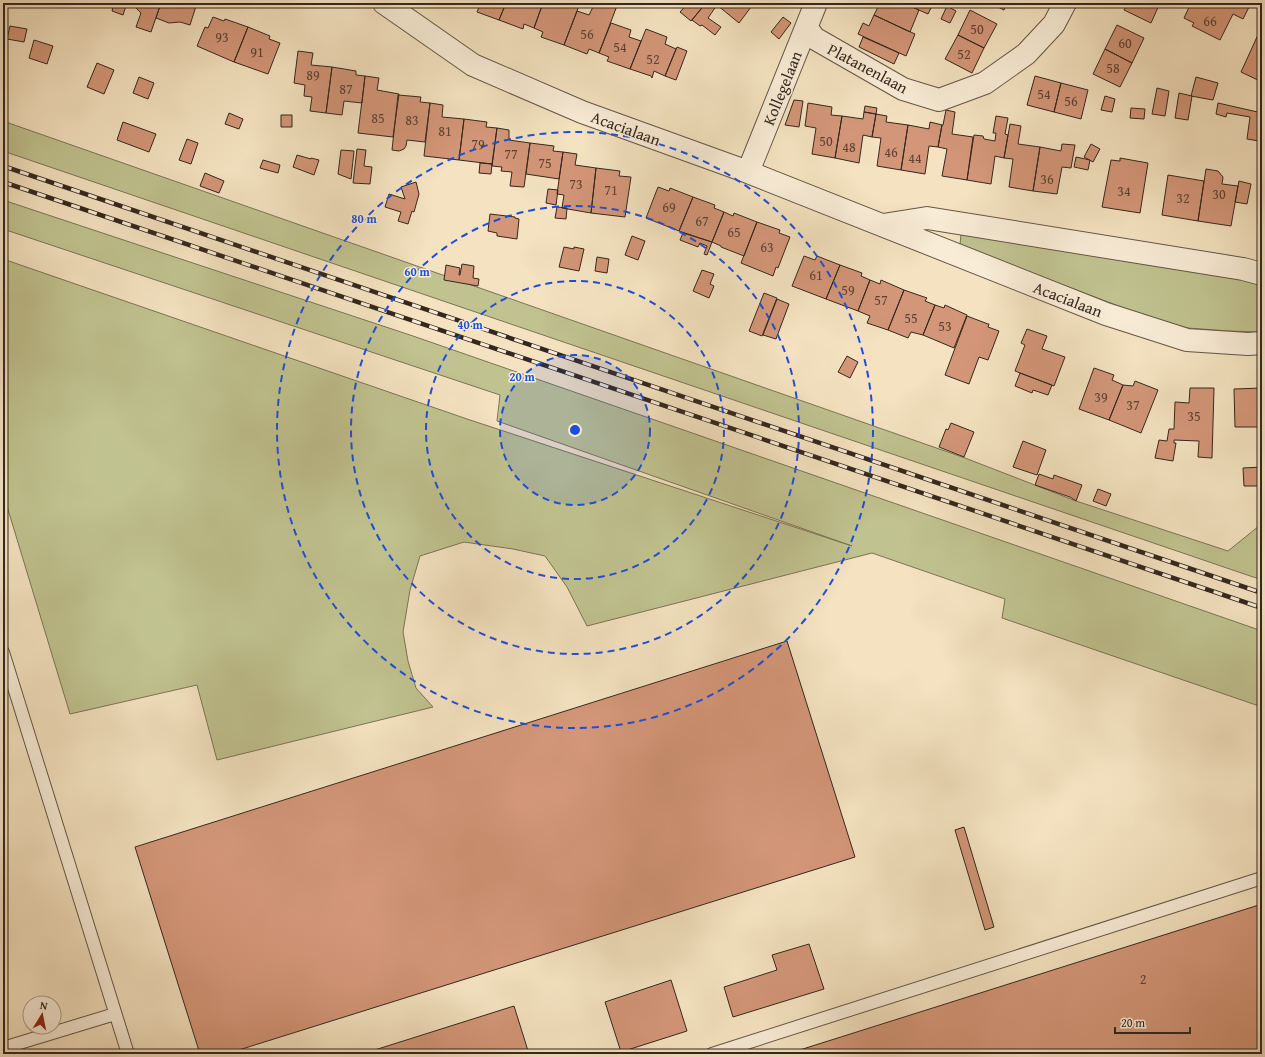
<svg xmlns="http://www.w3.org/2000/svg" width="1265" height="1057" viewBox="0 0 1265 1057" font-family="'Gentium Book Plus',serif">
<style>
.green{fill:#c0c28f;stroke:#7a7456}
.building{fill:#d39678;stroke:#34271e}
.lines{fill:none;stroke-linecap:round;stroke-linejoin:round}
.service-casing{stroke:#645646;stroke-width:14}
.minor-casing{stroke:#645646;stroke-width:24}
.service{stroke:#f8ecd6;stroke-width:12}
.minor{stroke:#f8ecd6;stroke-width:22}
.rail-casing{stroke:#34271e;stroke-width:4.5}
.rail{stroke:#f8ecd6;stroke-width:3;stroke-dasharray:9;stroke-linecap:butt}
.ring{fill:none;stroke:#1d4ed8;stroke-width:2;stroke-dasharray:7 5}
.labels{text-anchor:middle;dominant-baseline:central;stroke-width:3;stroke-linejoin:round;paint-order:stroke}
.number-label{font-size:14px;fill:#5c4334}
.street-label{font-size:16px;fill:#34271e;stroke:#f8ecd6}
.centre{fill:#1d4ed8;stroke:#f8ecd6;stroke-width:2}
.ring-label{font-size:12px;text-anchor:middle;font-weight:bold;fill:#1d4ed8;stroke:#f8ecd6;stroke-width:3;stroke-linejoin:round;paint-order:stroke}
</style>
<rect width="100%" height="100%" fill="#f4e2c0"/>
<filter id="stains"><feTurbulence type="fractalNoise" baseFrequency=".005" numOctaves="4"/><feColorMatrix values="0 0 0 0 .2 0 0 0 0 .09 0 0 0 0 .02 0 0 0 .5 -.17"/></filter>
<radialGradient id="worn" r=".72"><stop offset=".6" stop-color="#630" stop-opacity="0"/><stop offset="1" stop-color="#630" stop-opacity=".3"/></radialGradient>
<!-- green -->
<path class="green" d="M3 121 965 458 1076 501 1228 551 1259 526 1262 528V580L3 151Z
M3 200 413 336 1262 631V707L1002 618 1005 599 872 553 587 626 567 587 545 556 513 549 464 542 420 556 410 590 403 632 408 661 416 688 433 707 217 760 197 685 70 714 3 493V259L467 419 852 546 497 421 500 395 3 229Z
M961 234 1262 281V332L1228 331 1188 328 1148 317 977 253 960 245Z"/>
<!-- building -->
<path class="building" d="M114 3H127L123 15 112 11Z
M126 3H161L151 32 136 27 141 13 134 6Z
M161 3H197L190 25 180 22 169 23 156 18Z
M469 3H506L499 20 477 12 479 7Z
M506 3H543L534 28 524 24 523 29 499 20Z
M543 3H580L564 45 541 37 543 32 534 28Z
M595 3H618L599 53 589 49 587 54 564 45 577 11 589 15Z
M688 3H706L691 21 680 12Z
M706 3H754L739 23 717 5 708 18 721 27 715 35 702 25 700 26 692 20Z
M875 3H903L919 10 910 32 874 15 879 5Z
M903 3H927L926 6 931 8 928 14Z
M990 3H1007L1004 10Z
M1128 3H1160L1151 23 1124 10Z
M1191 3H1251L1243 19 1233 14 1220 40 1192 26 1194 23 1184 18Z
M947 6 956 11 950 23 941 19Z
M970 10 997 24 984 48 958 35Z
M874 15 915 34 906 56 858 34 863 23 869 26Z
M213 17 224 21 225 19 248 27 234 62 197 46 205 27 208 28Z
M783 17 791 23 779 39 771 32Z
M611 23 631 30 629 37 641 41 630 69 607 61 609 57 599 53Z
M1117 25 1144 38 1132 63 1105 49Z
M10 26 27 29 24 42 7 39Z
M1262 26V82L1241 72Z
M248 27 270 36 269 39 280 43 268 74 234 62Z
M646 29 667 37 665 44 676 49 665 76 654 71 652 78 651 76 630 69Z
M958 35 984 48 972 73 945 59Z
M863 37 899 53 894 64 859 47Z
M34 40 53 46 47 64 29 58Z
M677 47 687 51 676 80 665 76Z
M1105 49 1132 63 1120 87 1093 74Z
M298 51 313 53 311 65 332 67 326 113 310 111 312 97 304 96 305 85 294 83Z
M97 63 114 70 104 94 87 87Z
M332 67 356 71V75L365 76 362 103 344 101 342 115 326 113Z
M365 76 379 78 377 90 399 94 393 137 358 133Z
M1035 76 1061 83 1054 112 1027 105Z
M139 77 154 83 148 99 133 93Z
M1196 77 1218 83 1213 100 1191 96Z
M1061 83 1088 90 1081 119 1054 112Z
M1157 88 1169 91 1165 116 1152 114Z
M1179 93 1192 96 1188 120 1175 118Z
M398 95 421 97 420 102 430 103 425 142 407 140 406 146 404 149 399 151 392 150Z
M1105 96 1115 99 1112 112 1101 110Z
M794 100 803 101 799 127 785 125Z
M430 103 443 105 442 117 464 119 459 160 424 156Z
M808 103 832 107 831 115 842 116 835 158 812 154 816 128 805 126Z
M1218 103 1262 113 1259 141 1247 139 1250 117 1227 113 1226 117 1216 114Z
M865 106 877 108 876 114 864 112Z
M1131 108 1145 109 1144 119 1130 118Z
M946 110 955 112 952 134 973 137 967 180 942 176 947 149 938 147 942 125H943Z
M864 112 876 114 872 137 863 135 859 163 835 158 842 116 863 119Z
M229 113 243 119 239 129 225 124Z
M876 114 887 116 886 122 908 125 901 170 877 166 881 138 872 137Z
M281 115H292V127H281Z
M996 116 1008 118 1005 134 1008 135 1004 158 995 156 991 184 967 180 974 135 983 136 984 139 995 141 996 133H993Z
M464 119 487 122 486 127 497 128 492 164 459 160Z
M123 122 156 134 149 152 117 140Z
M930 122 942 125 938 147 929 146 925 174 901 170 908 125 929 129Z
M1010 124 1021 126 1018 144 1040 147 1033 191 1009 187 1013 159 1004 158Z
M497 128 509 130V140L530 143 524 187 510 186 512 172 501 171 502 167 492 166Z
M187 139 198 143 191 164 179 160Z
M530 143 554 146 553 151 563 152 559 179 526 174Z
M1062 144 1075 145 1071 168 1062 167 1057 194 1033 191 1040 147 1061 151Z
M1091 144 1100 149 1093 162 1084 157Z
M357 149 366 150 364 166 372 167 370 184 353 183Z
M341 150 354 151 351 179 338 174Z
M563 152 577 154 575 165 596 168 591 213 562 208 564 195 557 194Z
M297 155 311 159V158L319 160 314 175 293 167Z
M1076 157 1090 160 1088 170 1074 167Z
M1120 158 1148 163 1140 213 1102 207 1111 160 1120 161Z
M263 160 280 165 278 173 260 168Z
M480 163 492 164 491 174 479 173Z
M596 168 620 171 619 176 631 177 625 217 591 213Z
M1206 169 1218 171 1223 177 1222 184 1238 186 1231 226 1198 221Z
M205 173 224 181 219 193 200 186Z
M1168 175 1204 181 1198 221 1162 215Z
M1239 181 1251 184 1247 204 1235 202Z
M416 182 419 194 414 212 412 211 408 224 398 221 401 212 385 207 389 194 405 199 401 187Z
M658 187 669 191 670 188 693 197 679 231 646 218Z
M548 189 558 190 556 205 546 203Z
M693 197 715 205 714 208 724 212 712 242 679 231Z
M1262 201V219L1258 218Z
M557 207 567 208 566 219 555 218Z
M724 212 733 216 734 213 757 222 744 256 721 247V246L712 242Z
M490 214 515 217V218L519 219 517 239 497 236V233L488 231Z
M757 222 780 230 779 233 790 237 778 268 776 267 773 276 741 263Z
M683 233 712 242 707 255 704 254 707 246 700 243 698 247 680 240Z
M632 236 645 241 638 260 625 255Z
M564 247 574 249V247L584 249 579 271 559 267Z
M804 256 815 260 817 256 840 265 826 299 792 286Z
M597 257 609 259 607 273 595 271Z
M462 264 474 266 473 278 479 279 478 286 444 280 446 265 460 268 459 275H460Z
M840 265 862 273 861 276 870 280 858 311 826 299Z
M702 270 714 274 710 284 714 286 709 298 693 291Z
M870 280 880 284 881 280 904 290 888 330 867 323 870 316 858 311Z
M904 290 927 298 925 301 935 305 923 335 911 332 908 338 888 330Z
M764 293 777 298 762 336 749 331Z
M777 299 789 304 776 339 763 335Z
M935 305 944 308 945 305 967 315 954 348 923 335Z
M967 316 988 324H989L988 327 999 331 988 360 979 357 969 384 945 375Z
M1027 329 1047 336 1042 349 1065 357 1054 386 1015 371 1025 345 1021 343Z
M847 356 858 362 850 378 838 372Z
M1094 368 1114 375 1112 380 1123 385 1109 420 1079 409Z
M1020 373 1052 385 1048 395 1033 390 1032 393 1015 386Z
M1135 381 1158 390 1141 433 1109 420 1123 385 1133 386Z
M1190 388H1214L1212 458 1198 457 1199 441 1174 440V443H1176L1173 461 1155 458 1159 440 1167 441 1169 429H1174L1175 402 1189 403Z
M1262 388V427H1235L1234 389Z
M951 423 974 432 964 457 939 447 946 429 948 430Z
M1023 441 1046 450 1037 475 1013 467Z
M1262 467V486H1244L1243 468Z
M1039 474 1053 479 1054 475 1082 485 1076 501 1070 497 1035 485Z
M1098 489 1111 494 1106 506 1093 501Z
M787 641 855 857 226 1054H200L135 847Z
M964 827 994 927 985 930 955 830Z
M1262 904V1054H787Z
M809 944 824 989 733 1017 724 987 777 970 772 955Z
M671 980 687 1031 621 1052 605 1002Z
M514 1006 529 1054H362Z"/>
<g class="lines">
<!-- service casing -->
<g class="service-casing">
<path id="service" d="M3 652 128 1054
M3 1048 115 1014
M712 1054 1262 878"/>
</g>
<!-- minor casing -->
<g class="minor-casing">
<path id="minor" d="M384 3 473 65 582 112 748 172 1106 314 1187 340 1248 344 1262 343
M807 28 814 38 903 89 939 100 985 83 1026 54 1054 24 1065 3
M748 172 816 3
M883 225 927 218 1243 269 1262 274"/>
</g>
<!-- service -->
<use href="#service" class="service"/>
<!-- minor -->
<use href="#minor" class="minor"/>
<!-- rail casing -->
<g class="rail-casing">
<path id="rail" d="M3 166 1262 593
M3 182 1262 608"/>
</g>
<!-- rail -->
<use href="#rail" class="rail"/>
</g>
<!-- distance rings -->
<circle cx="575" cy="430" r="75" fill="#1d4ed8" fill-opacity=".12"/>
<g class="ring">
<circle cx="575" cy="430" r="75"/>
<circle cx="575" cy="430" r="149"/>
<circle cx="575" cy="430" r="224"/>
<circle cx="575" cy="430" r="298"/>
</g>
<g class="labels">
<!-- number labels -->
<g class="number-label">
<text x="1210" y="21">66</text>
<text x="977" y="29">50</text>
<text x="587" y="34">56</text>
<text x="222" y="37">93</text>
<text x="1125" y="43">60</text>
<text x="620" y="47">54</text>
<text x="257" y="52">91</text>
<text x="964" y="54">52</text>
<text x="653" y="59">52</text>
<text x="1113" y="68">58</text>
<text x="313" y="75">89</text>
<text x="346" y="89">87</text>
<text x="1044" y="94">54</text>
<text x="1071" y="101">56</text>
<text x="378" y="118">85</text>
<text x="412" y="120">83</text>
<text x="445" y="131">81</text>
<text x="826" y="141">50</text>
<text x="478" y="144">79</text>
<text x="849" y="147">48</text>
<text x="891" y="152">46</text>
<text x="511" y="154">77</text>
<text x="915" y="158">44</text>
<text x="545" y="163">75</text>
<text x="1047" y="179">36</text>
<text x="576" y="184">73</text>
<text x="611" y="190">71</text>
<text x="1124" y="191">34</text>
<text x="1219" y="194">30</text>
<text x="1183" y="198">32</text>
<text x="669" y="207">69</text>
<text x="702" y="221">67</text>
<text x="734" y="232">65</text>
<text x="767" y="247">63</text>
<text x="816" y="275">61</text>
<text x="848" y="290">59</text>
<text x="881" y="300">57</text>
<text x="911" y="318">55</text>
<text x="945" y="326">53</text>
<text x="1101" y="397">39</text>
<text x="1133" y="405">37</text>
<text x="1194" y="416">35</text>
<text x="1143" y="979">2</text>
</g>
<!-- street labels -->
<g class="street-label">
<text transform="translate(868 68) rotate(28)">Platanenlaan</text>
<text transform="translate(782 88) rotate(-68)">Kollegelaan</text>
<text transform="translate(626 128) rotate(20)">Acacialaan</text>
<text transform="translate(1068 299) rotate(21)">Acacialaan</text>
</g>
</g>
<circle cx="575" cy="430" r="6" class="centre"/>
<g class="ring-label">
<text x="364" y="223">80 m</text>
<text x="417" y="276">60 m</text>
<text x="470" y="329">40 m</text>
<text x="522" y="381">20 m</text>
</g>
<!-- margin -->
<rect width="1265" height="1057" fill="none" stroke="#f4e2c0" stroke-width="16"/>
<rect x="4" y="4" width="1257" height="1049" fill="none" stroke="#34271e" stroke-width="2"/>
<rect x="8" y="8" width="1249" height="1041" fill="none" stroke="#34271e"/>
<!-- north arrow -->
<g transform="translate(42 1015) rotate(10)"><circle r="19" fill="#f8ecd6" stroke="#aa9d8c"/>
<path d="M0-3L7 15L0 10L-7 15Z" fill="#8f2418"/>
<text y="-6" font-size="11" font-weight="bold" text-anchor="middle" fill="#34271e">N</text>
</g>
<!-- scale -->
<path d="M1115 1027v6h75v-6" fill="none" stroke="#34271e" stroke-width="2"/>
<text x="1121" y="1027" font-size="12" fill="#34271e" stroke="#f8ecd6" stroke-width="3" paint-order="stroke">20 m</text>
<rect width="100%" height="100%" filter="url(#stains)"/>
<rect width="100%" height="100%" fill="url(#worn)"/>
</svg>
